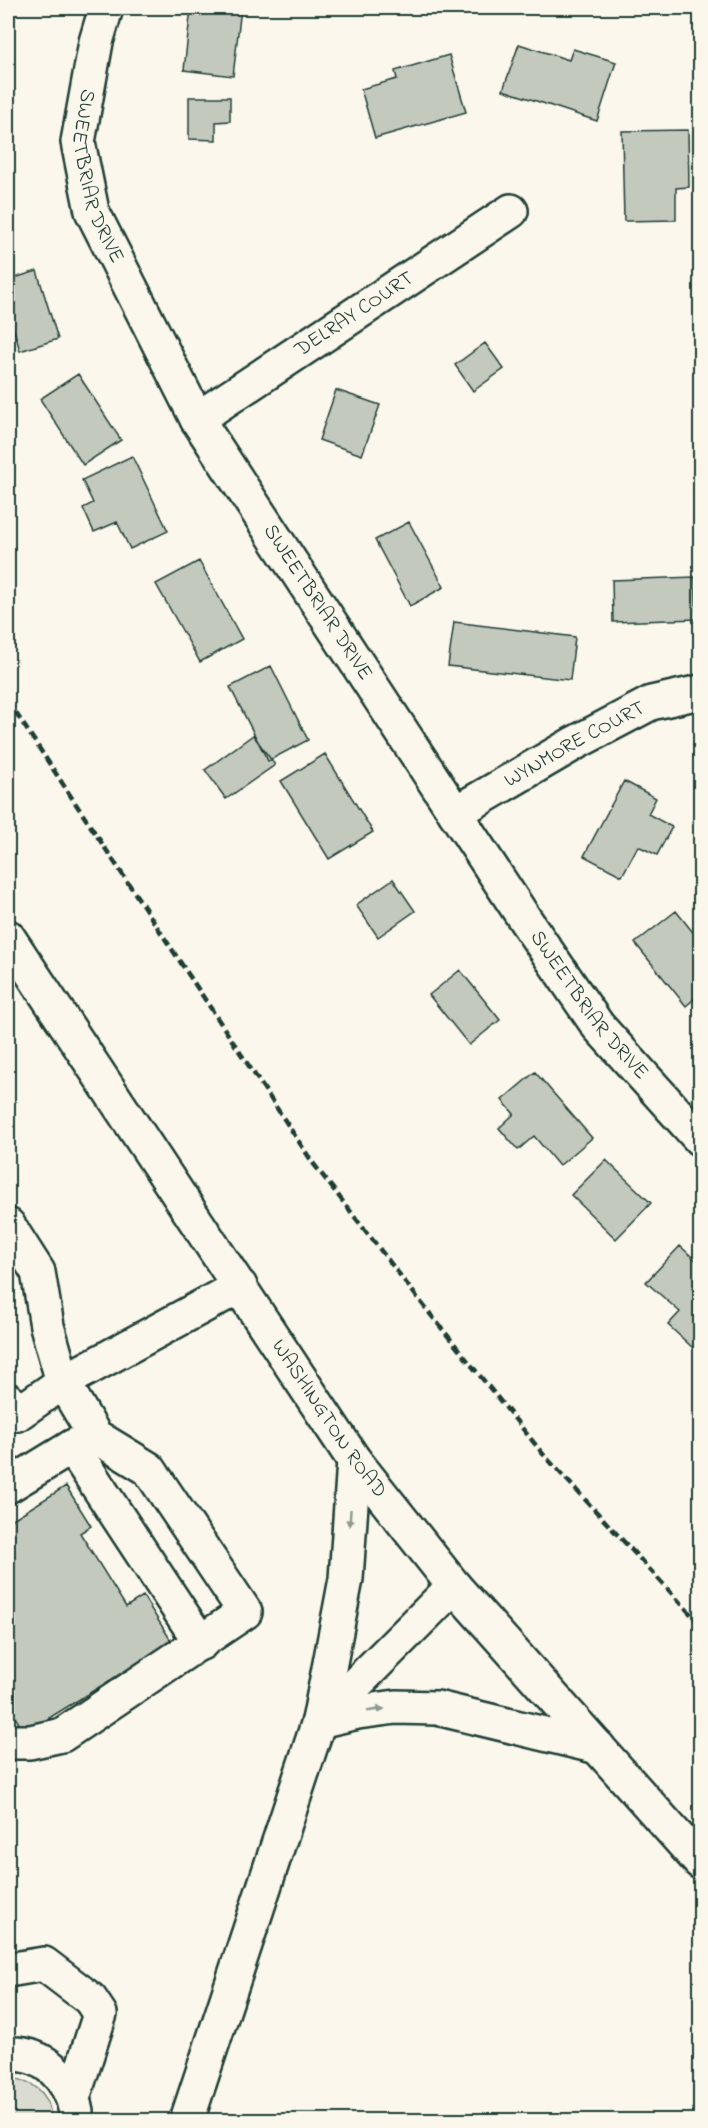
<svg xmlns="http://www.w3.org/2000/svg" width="708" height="2128" viewBox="0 0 708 2128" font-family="'Indie Flower',sans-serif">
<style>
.green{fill:#dbdcd1;stroke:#7d8c82;stroke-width:1.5}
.building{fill:#c4c9be;stroke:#1f3d34;stroke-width:1.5}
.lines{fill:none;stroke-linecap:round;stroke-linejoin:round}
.minor-casing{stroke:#1f3d34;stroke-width:38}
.major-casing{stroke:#1f3d34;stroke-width:38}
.minor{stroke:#fbf7ec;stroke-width:33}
.major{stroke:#fbf7ec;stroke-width:33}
.rail{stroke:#1f3d34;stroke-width:4.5;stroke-dasharray:9 4.5;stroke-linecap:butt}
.oneway{fill:#8d9a90}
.labels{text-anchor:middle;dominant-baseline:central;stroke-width:5;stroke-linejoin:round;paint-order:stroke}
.street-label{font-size:21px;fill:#1f3d34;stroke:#fbf7ec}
</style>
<rect width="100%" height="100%" fill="#fbf7ec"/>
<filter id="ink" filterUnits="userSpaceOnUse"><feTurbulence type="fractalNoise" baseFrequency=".0167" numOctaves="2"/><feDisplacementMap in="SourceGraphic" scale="12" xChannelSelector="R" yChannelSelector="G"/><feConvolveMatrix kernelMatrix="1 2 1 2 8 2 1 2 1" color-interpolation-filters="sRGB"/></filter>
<g filter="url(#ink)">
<!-- green -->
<path class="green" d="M8 2078C33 2079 51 2094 51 2120H8Z"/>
<!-- building -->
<path class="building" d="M191 8H241L233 76 184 70Z
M519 44 569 60 573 49 616 62 597 121 503 90Z
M449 55 466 112 375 138 361 89 397 79 395 71Z
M189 97H230V121L216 122V140L189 139Z
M688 130 689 187 676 188V220L624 221 622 131Z
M37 271 58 339 20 351 8 309V280Z
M485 343 504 369 473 391 455 365Z
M78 374 121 440 83 465 40 399Z
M336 390 380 405 362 455 319 440Z
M132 456 168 531 130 549 117 522 94 532 83 508 93 503 82 480Z
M409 522 444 587 410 606 375 540Z
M199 561 242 639 200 662 156 584Z
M695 577 697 619 613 622 612 580Z
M454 622 575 637 570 680 448 666Z
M271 666 308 740 268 761 230 687Z
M253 735 275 765 226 799 205 770Z
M325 754 373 832 329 859 281 781Z
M624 781 656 798 648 814 672 827 657 855 638 846 622 876 584 856Z
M393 879 415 911 378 937 356 905Z
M676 911 700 941V994L686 1006 635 943Z
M460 970 500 1020 469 1045 429 995Z
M535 1072 592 1138 559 1166 534 1136 518 1150 499 1128 514 1114 502 1100Z
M606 1160 651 1203 616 1239 571 1195Z
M680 1246 700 1264V1340L693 1348 668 1325 680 1312 646 1282Z
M66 1486 91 1526 80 1533 126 1607 143 1596 172 1642 25 1733 8 1706V1522Z"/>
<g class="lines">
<!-- minor casing -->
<g class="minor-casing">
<g id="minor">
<path id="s1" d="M106 8 96 42 78 142 92 211 197 419 526 921 598 1026 700 1139"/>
<path id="s2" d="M197 419 511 211"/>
<path id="s3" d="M455 813 575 743 651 703 700 692"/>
<path d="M8 1225 38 1272 47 1326 63 1382 95 1436 149 1469 245 1612 62 1735 30 1742H8"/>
<path d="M8 1400 17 1414 63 1382 240 1286"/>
<path d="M72 1447 201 1643"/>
<path d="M8 1486 72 1447 91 1438"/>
<path d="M319 1721 358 1712 396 1707 437 1708 598 1747"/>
<path d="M319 1721 454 1586"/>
<path d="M8 1970 44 1964 90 1999 100 2014 73 2098"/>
<path d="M8 2054C44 2052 70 2078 76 2112"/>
<path d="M187 2120 319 1721 346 1579 354 1460"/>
</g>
</g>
<!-- major casing -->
<g class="major-casing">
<g id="major">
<path id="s4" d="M8 937 354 1460 454 1586 700 1862"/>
</g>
</g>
<!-- minor -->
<use href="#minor" class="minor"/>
<!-- major -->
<use href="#major" class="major"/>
<!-- rail -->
<path class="rail" d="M8 701 313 1163 427 1310 543 1454 700 1624"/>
</g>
<!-- one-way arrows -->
<defs><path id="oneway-solid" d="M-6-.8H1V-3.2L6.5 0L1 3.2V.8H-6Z" transform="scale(1.5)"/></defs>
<g class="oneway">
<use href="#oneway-solid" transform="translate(350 1518) rotate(94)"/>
<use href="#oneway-solid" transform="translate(376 1710) rotate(-8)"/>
</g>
</g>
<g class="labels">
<!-- street labels -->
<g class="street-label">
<text stroke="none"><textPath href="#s1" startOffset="174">SWEETBRIAR DRIVE</textPath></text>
<text stroke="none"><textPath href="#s2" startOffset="189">DELRAY COURT</textPath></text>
<text stroke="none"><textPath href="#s1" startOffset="660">SWEETBRIAR DRIVE</textPath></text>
<text stroke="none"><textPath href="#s3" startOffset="138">WYNMORE COURT</textPath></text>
<text stroke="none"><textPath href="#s1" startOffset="1146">SWEETBRIAR DRIVE</textPath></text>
<text stroke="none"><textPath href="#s4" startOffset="579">WASHINGTON ROAD</textPath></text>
</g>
</g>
<!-- margin -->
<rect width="708" height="2128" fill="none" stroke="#fbf7ec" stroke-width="30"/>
<rect x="15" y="15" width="678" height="2098" fill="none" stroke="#1f3d34" stroke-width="2" filter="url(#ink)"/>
</svg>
